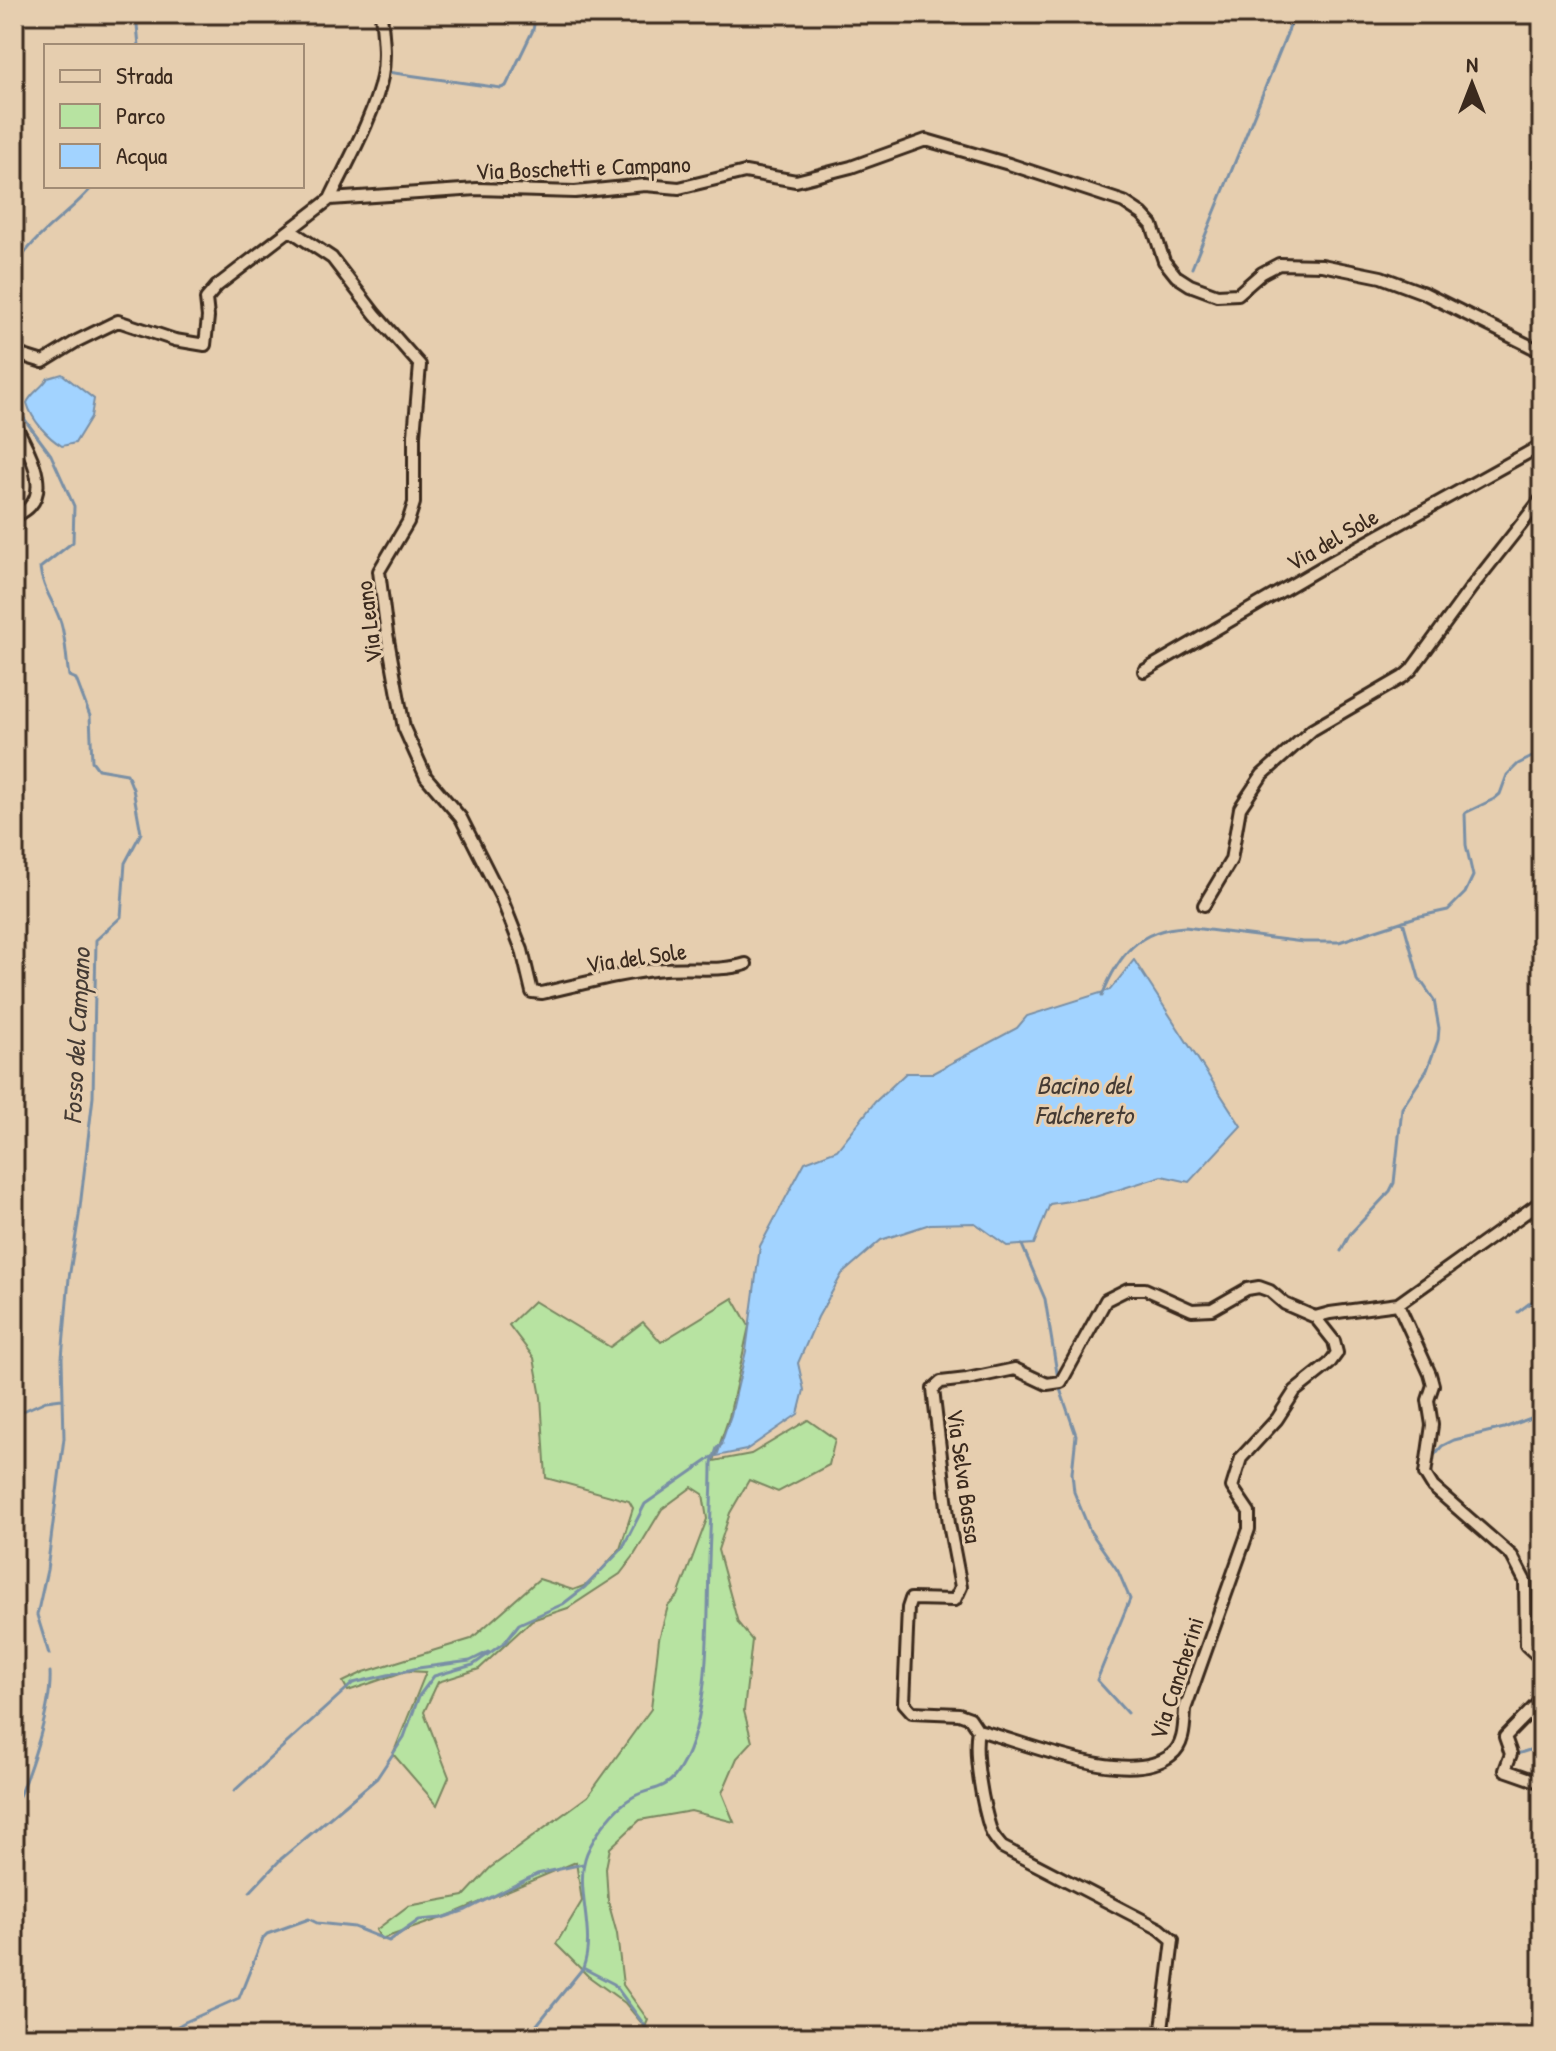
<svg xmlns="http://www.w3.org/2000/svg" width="1556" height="2051" viewBox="0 0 1556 2051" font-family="'Patrick Hand',sans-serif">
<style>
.green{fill:#b7e3a1;stroke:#798660;stroke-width:2}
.water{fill:#a2d3ff;stroke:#798fa5;stroke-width:2}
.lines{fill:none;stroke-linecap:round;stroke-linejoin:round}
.stream{stroke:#798fa5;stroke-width:3}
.street-casing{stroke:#3b2a1e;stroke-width:16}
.street{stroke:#e6ceaf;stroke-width:10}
.labels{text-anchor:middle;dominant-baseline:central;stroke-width:6;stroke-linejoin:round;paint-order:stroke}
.street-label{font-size:24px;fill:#3b2a1e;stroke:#e6ceaf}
.water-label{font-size:26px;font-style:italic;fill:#453b34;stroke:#e6ceaf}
</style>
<rect width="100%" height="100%" fill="#e6ceaf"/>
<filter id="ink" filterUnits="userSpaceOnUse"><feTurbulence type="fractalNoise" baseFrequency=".0125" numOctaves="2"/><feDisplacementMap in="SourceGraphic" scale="16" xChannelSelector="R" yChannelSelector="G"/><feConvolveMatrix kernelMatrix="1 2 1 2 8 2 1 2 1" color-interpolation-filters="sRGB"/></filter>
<g filter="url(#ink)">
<!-- green -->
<path class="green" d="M733 1298 749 1326 729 1417 714 1461 751 1454 808 1420 835 1439 829 1465 778 1492 749 1480 730 1513 718 1550 738 1623 752 1640 744 1711 752 1742 737 1758 722 1793 734 1822 691 1811 640 1820 610 1848 606 1868 608 1901 617 1934 623 1985 648 2020 645 2027 625 2003 588 1976 556 1944 582 1901 576 1862 445 1917 381 1939 376 1930 408 1906 464 1896 490 1868 588 1796 651 1709 659 1639 668 1606 678 1596 707 1519 703 1494 692 1487 662 1509 633 1557 620 1574 568 1608 532 1620 479 1669 438 1682 424 1712 449 1777 437 1805 393 1754 426 1672 406 1671 348 1691 343 1682 364 1672 471 1639 539 1579 573 1590 589 1584 620 1549 633 1508 629 1501 546 1478 541 1397 534 1358 509 1325 534 1301 610 1347 643 1322 661 1342Z"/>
<!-- water -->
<path class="water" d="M62 374 94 399 91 417 75 443 62 446C47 437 32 420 27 403 31 393 42 388 48 378Z
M1134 960 1241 1126 1189 1182 1162 1176 1095 1197 1050 1204 1034 1244 1007 1246 975 1223 930 1224 881 1240 842 1274 818 1317 798 1363 804 1390 798 1414 746 1450 717 1456 731 1415 746 1351 760 1246 805 1162 837 1150 875 1102 906 1073H933L1017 1028 1027 1016 1110 990Z"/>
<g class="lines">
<!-- stream -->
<path class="stream" d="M136 14 139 46
M387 72 501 88 506 86 533 30 536 14
M1192 268 1295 14
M14 271C29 237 68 216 93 186
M14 405 51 455 74 506 73 542 40 568C42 588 55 604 61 623 66 640 66 659 69 676L76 679 90 716 92 761 98 769 127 774 133 789 141 833 125 863 121 917 96 940 93 1097 79 1216 69 1278 62 1358 64 1438 47 1570 37 1615 49 1654
M1102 996C1118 955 1139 929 1185 927L1303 942H1339L1416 917 1448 910 1465 893 1473 876 1466 845 1465 813 1494 799 1500 794 1507 775 1518 764 1542 752
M1022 1245 1045 1299 1058 1379
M1341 1251 1350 1234 1390 1191 1394 1183 1402 1108 1427 1070 1438 1040 1439 1028 1434 1000 1419 978 1403 921
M1518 1312 1542 1294
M1059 1386 1076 1435 1072 1473 1074 1492 1090 1531 1118 1571 1130 1599 1097 1680 1127 1713
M14 1415 46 1401 62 1399
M1431 1459 1442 1446 1454 1440 1504 1428 1542 1414
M1514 1755 1542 1746
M234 1791 353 1683 418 1668 470 1661 488 1652
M14 1807C30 1773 52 1708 50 1672
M250 1892 281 1859 377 1778 404 1737 419 1696 434 1676 473 1665 505 1642 519 1624 563 1604 585 1587 622 1549 645 1504 714 1456
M583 1968 614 1984 653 2037
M159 2037 185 2022 239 1998 263 1938 267 1934 309 1919 317 1923 354 1927 389 1941 419 1920 442 1918 466 1910 537 1874 583 1864
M527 2037 583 1968C597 1932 573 1887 587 1853 595 1834 615 1807 633 1797 648 1788 663 1791 675 1776 712 1727 707 1620 709 1561 710 1528 712 1496 712 1463L717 1448 722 1444"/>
<!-- street casing -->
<g class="street-casing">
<path id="street" d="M330 199C347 163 374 116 382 77 386 56 383 35 381 14
M290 230 332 258 375 314 420 365 414 435V503L408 522 379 571 387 634 404 728 426 777 461 818 501 897 522 950 532 992 542 993C582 984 624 972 665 969 692 967 720 972 746 964
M14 353 43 362 77 341 118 321 175 340 205 345 208 317 206 299 217 286 330 199 477 189 575 192 645 185 679 188 745 172 796 181 851 167 926 140 1009 164 1124 202 1142 214 1152 225 1164 261 1176 276 1190 285 1217 295 1238 294 1262 273 1279 264 1322 265 1381 277 1424 293 1542 352
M14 423C25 443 50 485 30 506 26 511 19 514 14 517
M1144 671 1324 566 1542 445
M1204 905 1231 860 1240 808 1262 775 1312 730 1403 677 1411 670 1471 588 1542 498
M1398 1304 1430 1374 1433 1385 1428 1400 1432 1425 1425 1474 1433 1487 1512 1556 1525 1581 1526 1645 1542 1660
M1542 1699 1505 1737 1511 1754 1505 1770 1542 1783
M978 1730 970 1718 959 1714 912 1712 904 1703 908 1608 911 1599 955 1600 961 1587 949 1524 933 1389 941 1382 967 1379 1015 1369 1047 1384 1061 1382 1106 1300 1128 1289H1145L1192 1310 1212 1309 1247 1289 1259 1287 1270 1291 1285 1304 1315 1317
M1161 2037 1173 1940 1160 1929 1002 1847C998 1842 993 1837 991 1831 983 1807 973 1754 978 1730 1024 1742 1129 1788 1171 1755 1185 1745 1184 1724 1185 1709L1249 1529V1512L1232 1487 1241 1458 1277 1419 1295 1391 1329 1364 1337 1353 1334 1341 1315 1317 1330 1313 1398 1304 1542 1201"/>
</g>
<!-- street -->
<use href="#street" class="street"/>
</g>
</g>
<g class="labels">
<!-- street labels -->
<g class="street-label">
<text transform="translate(583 167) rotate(-2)">Via Boschetti e Campano</text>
<text transform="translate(1332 539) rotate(-30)">Via del Sole</text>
<text transform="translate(368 622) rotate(-97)">Via Leano</text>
<text transform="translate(636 957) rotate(-8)">Via del Sole</text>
<text transform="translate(965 1476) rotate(82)">Via Selva Bassa</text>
<text transform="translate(1176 1678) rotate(-72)">Via Cancherini</text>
</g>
<!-- water labels -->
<g class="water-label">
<text transform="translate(76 1036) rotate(-87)">Fosso del Campano</text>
<text x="1084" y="1084">Bacino del<tspan x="1084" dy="30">Falchereto</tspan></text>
</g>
</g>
<!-- margin -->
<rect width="1556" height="2051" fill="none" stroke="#e6ceaf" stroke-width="48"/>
<rect x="24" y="24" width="1508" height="2003" fill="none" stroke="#3b2a1e" stroke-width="3" filter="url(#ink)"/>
<!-- legend -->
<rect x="44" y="44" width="260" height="144" fill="#e6ceaf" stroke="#a28c75" stroke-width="2"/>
<rect x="60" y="70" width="40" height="12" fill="#e6ceaf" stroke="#a28c75" stroke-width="2"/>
<text x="116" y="84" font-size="24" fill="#3b2a1e">Strada</text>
<rect x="60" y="104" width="40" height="24" fill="#b7e3a1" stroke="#a28c75" stroke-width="2"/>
<text x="116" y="124" font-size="24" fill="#3b2a1e">Parco</text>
<rect x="60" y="144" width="40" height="24" fill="#a2d3ff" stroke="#a28c75" stroke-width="2"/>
<text x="116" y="164" font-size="24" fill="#3b2a1e">Acqua</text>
<!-- north arrow -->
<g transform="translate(1472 84)" stroke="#e6ceaf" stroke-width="6" paint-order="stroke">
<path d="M0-6L14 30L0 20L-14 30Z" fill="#3b2a1e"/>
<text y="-12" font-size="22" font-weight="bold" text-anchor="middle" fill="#3b2a1e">N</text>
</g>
</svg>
